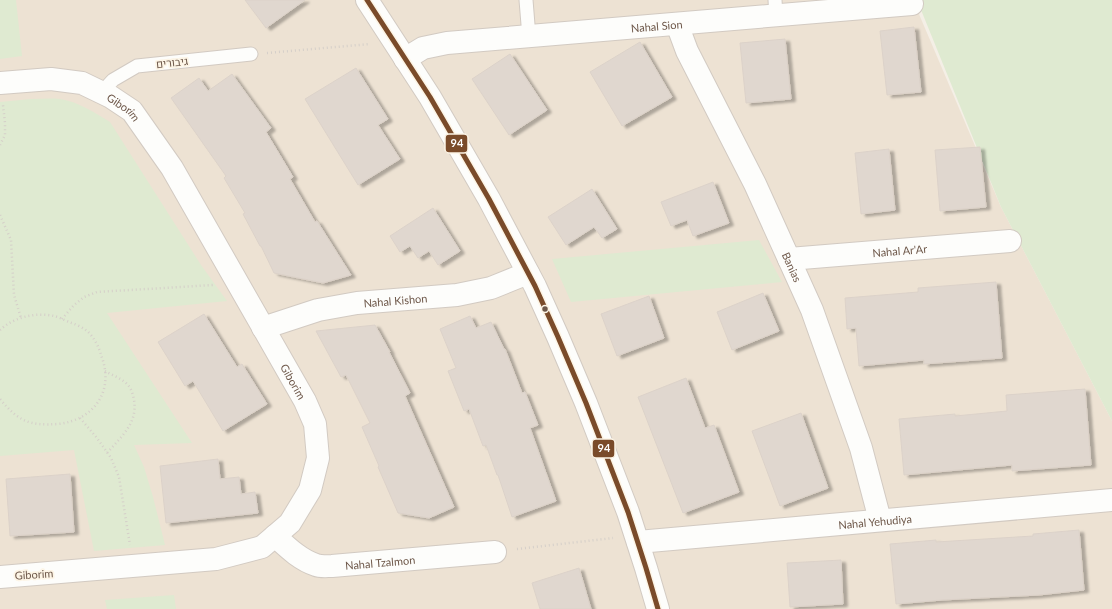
<svg xmlns="http://www.w3.org/2000/svg" width="1112" height="609" viewBox="0 0 1112 609" font-family="Lato,Heebo,sans-serif">
<style>
.residential{fill:#ede2d3}
.green{fill:#dfead1}
.building{fill:#e0d7cf;stroke:#dcd2c9;filter:url(#shadow)}
.lines{fill:none;stroke-linecap:round;stroke-linejoin:round}
.service-casing{stroke:#d2cac2;stroke-width:15}
.minor-casing{stroke:#d2cac2;stroke-width:24}
.tertiary-casing{stroke:#d2cac2;stroke-width:24}
.path{stroke:#d5cfc9;stroke-width:2.5;stroke-dasharray:1 3;stroke-linecap:butt}
.service{stroke:#fdfdfb;stroke-width:13}
.minor{stroke:#fdfdfb;stroke-width:22}
.tertiary{stroke:#fdfdfb;stroke-width:22}
.bus-1-casing{stroke:#fdf5e6;stroke-width:8}
.bus-1{stroke:#7a4b2a;stroke-width:5}
.bus-dot{fill:#6e584a;stroke:#fdf5e6;stroke-width:1.5}
.labels{text-anchor:middle;dominant-baseline:central;stroke-width:3.5;stroke-linejoin:round;paint-order:stroke}
.street-label{font-size:11px;fill:#6e584a;stroke:#fdf5e6}
.line-badge{stroke:#fdf5e6;stroke-width:1.5}
.badge-label{font-size:11px;text-anchor:middle;font-weight:bold;fill:#fff}
</style>
<defs>
<filter id="shadow"><feDropShadow dx="4.5" dy="2.5" stdDeviation="1" flood-color="#0004"/></filter>
</defs>
<rect width="100%" height="100%" fill="#f4efe6"/>
<!-- residential -->
<path class="residential" d="M0 0H913L1001 207 1112 421V609H0Z"/>
<!-- green -->
<path class="green" d="M0 0H16L22 56 0 59Z
M917 0H1112V421L1001 207Z
M31 99C41 99 51 98 60 99 79 102 95 113 110 122L201 265 227 301 107 313 192 443 134 445 144 467 153 497 165 545 94 551 74 450 0 456V102Z
M759 240 782 282 571 302 552 259Z
M174 595 176 609H107L105 600Z"/>
<!-- building -->
<path class="building" d="M245 0H305L266 28Z
M914 27 921 92 887 95 880 31Z
M785 39 791 99 746 103 740 43Z
M640 42 672 97 622 126 590 72Z
M510 54 547 110 509 135 472 79Z
M356 68 388 119 378 125 400 159 358 185 305 99Z
M232 74 271 128 266 132 293 177 290 179 315 222 317 221 351 275 323 283 274 273 261 246H260L243 214 245 213 224 178 226 176 171 98 199 78 208 91Z
M980 147 986 207 940 211 935 150Z
M889 149 895 210 861 214 855 153Z
M713 182 729 223 693 236 687 220 671 226 661 202Z
M592 189 617 229 602 238 594 227 566 245 548 217Z
M433 208 460 251 438 265 429 251 418 258 410 246 400 252 390 236Z
M996 282 1002 358 924 364V360L859 366 856 328 847 329 845 298 918 292V288Z
M763 293 779 331 732 350 717 312Z
M649 296 664 338 617 356 601 314Z
M204 314 237 367 242 364 267 404 223 431 193 381 185 386 158 342Z
M470 316 476 328 491 322 504 349H505L522 393 525 392 538 425 530 428 556 501 512 517 498 475H497L486 445 483 446 469 409 464 411 448 371 456 368 440 329Z
M375 325 390 352H389L410 393 405 396 454 507 429 518 398 513 378 467 379 466 362 427 370 423 346 375 341 377 316 331Z
M686 378 705 428 714 425 739 492 683 513 638 397Z
M1085 389 1091 465 1012 471V465L904 475 899 419 955 414V416L1007 411 1006 395Z
M801 413 828 488 780 506 752 431Z
M218 459 220 479 239 477 241 494 255 492 258 513 166 523 160 466Z
M70 474 74 532 10 536 6 479Z
M1079 530 1084 590 1039 595 942 600 896 604 890 544 936 540V542L1033 536V534Z
M841 560 843 604 790 607 787 563Z
M579 568 591 609H540L532 583Z"/>
<g class="lines">
<!-- service casing -->
<g class="service-casing">
<path id="service" d="M526 0 529 37
M775 0 776 16
M101 93 113 80 137 66 251 54"/>
</g>
<!-- minor casing -->
<g class="minor-casing">
<g id="minor">
<path id="s1" d="M677 24 687 51 755 184 812 310 861 448 880 520"/>
<path id="s2" d="M405 59 423 48 447 43 912 4"/>
<path id="s3" d="M0 83 51 79 82 83 111 97 132 111 172 168 305 401 315 424 318 458 310 490 290 523 262 547 216 559 0 577"/>
<path id="s4" d="M789 259 1010 241"/>
<path id="s5" d="M263 328 318 310 357 303 457 295 491 288 528 273"/>
<path id="s6" d="M275 536C287 547 300 560 316 565 321 567 327 566 332 566L495 552"/>
<path id="s7" d="M638 542 1112 500"/>
</g>
</g>
<!-- tertiary casing -->
<g class="tertiary-casing">
<path id="tertiary" d="M367 0 430 97 489 199 535 286 558 337 586 403 628 512 646 568 658 609"/>
</g>
<!-- path -->
<path class="path" d="M267 53 370 44
M0 145 5 135V123L3 105
M0 215 11 240 14 295 21 318
M62 319 74 305 84 297 97 292 213 285
M0 330C14 317 36 312 54 316 59 317 64 320 69 322 75 324 82 327 87 331 94 337 99 347 101 355 115 390 95 420 58 424 29 426 18 421 0 399
M105 371C112 375 121 378 127 384 131 388 133 394 134 400 138 423 121 437 107 453
M80 418 97 438 111 458 119 477 130 545
M517 549 613 538"/>
<!-- service -->
<use href="#service" class="service"/>
<!-- minor -->
<use href="#minor" class="minor"/>
<!-- tertiary -->
<use href="#tertiary" class="tertiary"/>
<!-- bus-1 casing -->
<g class="bus-1-casing">
<path id="bus-1" d="M367 0 430 97 489 199 535 286 558 337 586 403 628 512 646 568 658 609"/>
</g>
<!-- bus-1 -->
<use href="#bus-1" class="bus-1"/>
</g>
<!-- markers -->
<circle class="bus-dot" cx="545" cy="309" r="3.5"/>
<g class="labels">
<!-- street labels -->
<g class="street-label">
<text stroke="none"><textPath href="#s2" startOffset="256">Nahal Sion</textPath></text>
<text transform="translate(172 62) rotate(-6)">גיבורים</text>
<text stroke="none"><textPath href="#s3" startOffset="131">Giborim</textPath></text>
<text stroke="none"><textPath href="#s4" startOffset="111">Nahal Ar'Ar</textPath></text>
<text stroke="none"><textPath href="#s1" startOffset="269">Banias</textPath></text>
<text stroke="none"><textPath href="#s5" startOffset="136">Nahal Kishon</textPath></text>
<text stroke="none"><textPath href="#s3" startOffset="455">Giborim</textPath></text>
<text stroke="none"><textPath href="#s7" startOffset="238">Nahal Yehudiya</textPath></text>
<text stroke="none"><textPath href="#s6" startOffset="115">Nahal Tzalmon</textPath></text>
<text transform="translate(34 574) rotate(-4)">Giborim</text>
</g>
</g>
<g class="line-badge">
<rect x="445" y="134" width="23" height="19" rx="4" fill="#7a4b2a"/>
<rect x="592" y="439" width="23" height="19" rx="4" fill="#7a4b2a"/>
</g>
<g class="badge-label">
<text x="457" y="147">94</text>
<text x="604" y="452">94</text>
</g>
</svg>
